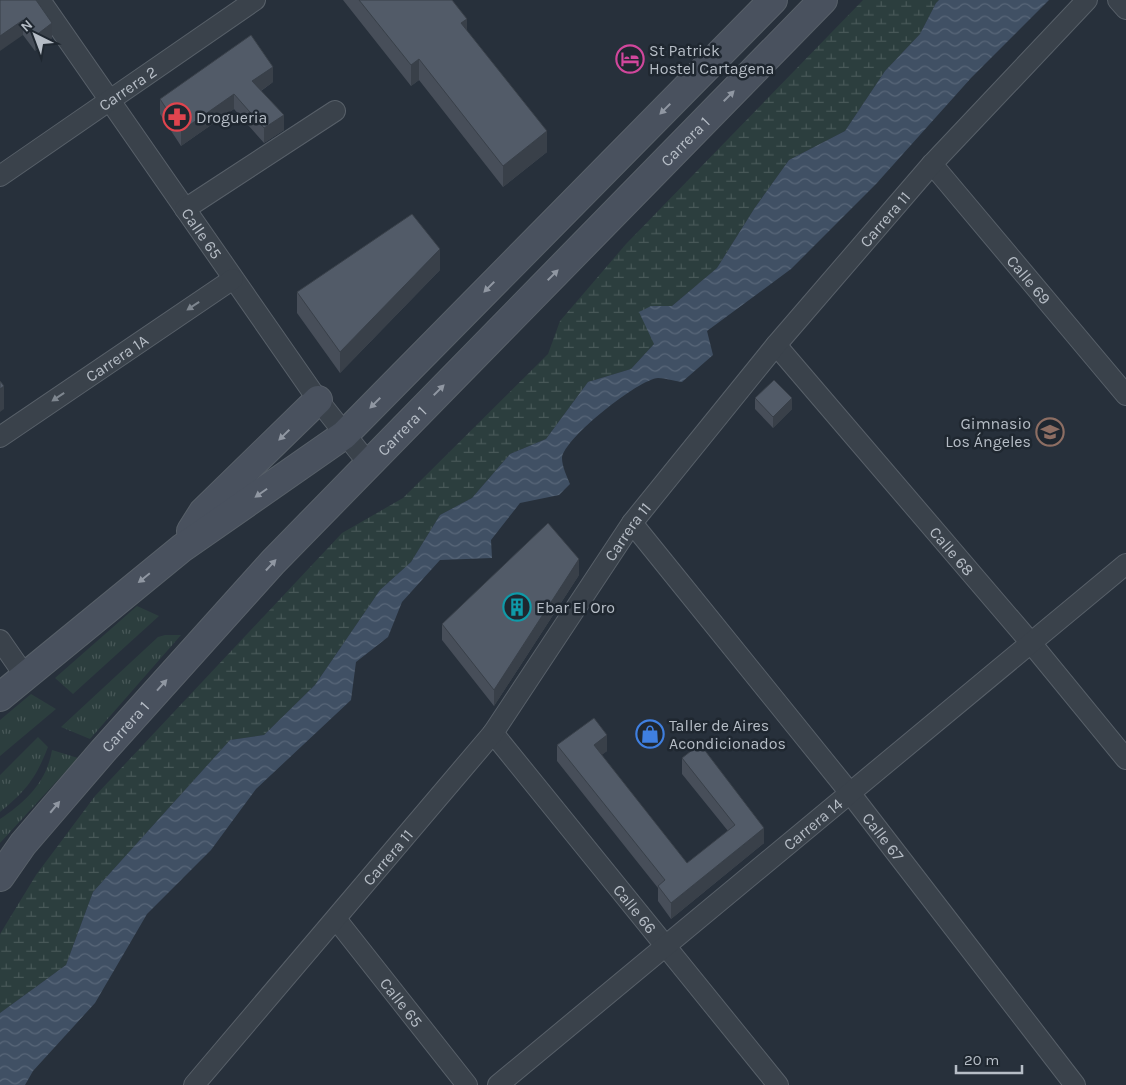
<svg xmlns="http://www.w3.org/2000/svg" width="1126" height="1085" viewBox="0 0 1126 1085" font-family="Karla,sans-serif">
<style>
.grass{fill:url(#grass-tufts)}
.wetland{fill:url(#wetland-marsh)}
.water{fill:url(#water-waves)}
.lines{fill:none;stroke-linecap:round;stroke-linejoin:round}
.minor-casing{stroke:#586069;stroke-width:22}
.secondary-casing{stroke:#586069;stroke-width:30}
.minor{stroke:#3a424b;stroke-width:20}
.secondary{stroke:#49515e;stroke-width:28}
.wall{fill:#474e59}
.shaded-wall{fill:#394049}
.building{fill:#525b68;stroke:#394049}
.oneway{fill:#9097a2}
.oneway2{fill:#7e868f}
.labels{text-anchor:middle;dominant-baseline:central;stroke-width:5;stroke-linejoin:round;paint-order:stroke}
.poi-label{font-size:16px;fill:#b6bdc6;stroke:#1f2730;text-anchor:start}
.street-label{font-size:16px;fill:#b6bdc6;stroke:#1f2730}
</style>
<defs>
<pattern id="grass-tufts" width="24" height="20" patternUnits="userSpaceOnUse" patternTransform="scale(1.25)"><rect width="24" height="20" fill="#2c3e3e"/><path d="M3 7l-1-3M5 7V3M7 7l1-3M15 17l-1-3M17 17v-4M19 17l1-3" fill="none" stroke="#485858"/></pattern>
<pattern id="wetland-marsh" width="20" height="14" patternUnits="userSpaceOnUse" patternTransform="scale(1.25)"><rect width="20" height="14" fill="#2c3e3e"/><path d="M1 5h8M5 5V1M11 12h8M15 12V8" fill="none" stroke="#485858"/></pattern>
<pattern id="water-waves" width="16" height="10" patternUnits="userSpaceOnUse" patternTransform="scale(1.25)"><rect width="16" height="10" fill="#405064"/><path d="M0 5q4-4 8 0t8 0" fill="none" stroke="#596779"/></pattern>
</defs>
<rect width="100%" height="100%" fill="#27303b"/>
<!-- grass -->
<path class="grass" d="M137 606 159 616 73 694 55 678Z
M165 635H181L90 739 61 727 158 637Z
M31 694 56 709 0 756V720Z
M38 737 48 747C36 778 26 791 0 812V775Z
M52 750 78 758 0 843V819C26 802 47 781 52 750Z"/>
<!-- wetland -->
<path class="wetland" d="M863 0H939L936 3 920 34 885 71 845 131 789 160 754 209 717 268 672 306H651L654 344 631 369 588 382 546 439 510 454 472 498 440 515 411 562 380 590 315 685 264 735 230 740 93 892 66 965 0 1013V934L36 875 95 796 342 533 403 498 548 354 560 321 626 244Z"/>
<!-- water -->
<path class="water" d="M939 0H1049L971 78 876 184 791 269 707 331 713 355 682 382C674 381 666 378 658 378 639 379 564 438 562 458 562 466 567 477 570 484L559 495 520 503 491 540 492 558 440 560 402 602 388 637 356 662 351 700 256 789 211 850 147 914 95 1003 33 1071 25 1085H0V1013L66 965 93 892 230 740 264 735 315 685 380 590 411 562 440 515 472 498 510 454 546 439 588 382 631 369 654 344 639 312 651 306H672L717 268 754 209 789 160 845 131 885 71 920 34 936 3Z"/>
<g class="lines">
<!-- minor casing -->
<g class="minor-casing">
<g id="minor">
<path id="s1" d="M40 0 318 400 368 463"/>
<path d="M1118 0 1126 9"/>
<path id="s2" d="M932 164 1126 395"/>
<path id="s3" d="M0 176 255 0"/>
<path d="M185 209 335 111"/>
<path id="s4" d="M776 345 1031 643 1126 759"/>
<path id="s5" d="M0 437 233 279"/>
<path id="s6" d="M632 523 850 793 1075 1085"/>
<path d="M0 640 25 676"/>
<path id="s7" d="M493 733 778 1085"/>
<path id="s8" d="M336 919 467 1085"/>
<path id="s9" d="M194 1085 493 733 632 523 776 345 932 164 1087 0"/>
<path id="s10" d="M498 1085 1126 564"/>
</g>
</g>
<!-- secondary casing -->
<g class="secondary-casing">
<g id="secondary">
<path d="M191 531 203 512 318 400"/>
<path d="M0 697 182 548 344 435 773 0"/>
<path id="s11" d="M0 877 23 844 103 751 273 562 823 0"/>
</g>
</g>
<!-- minor -->
<use href="#minor" class="minor"/>
<!-- secondary -->
<use href="#secondary" class="secondary"/>
</g>
<!-- wall -->
<path class="wall" d="M0 0 52 38 35 51 23 35Z
M343 0H452L467 31 547 152 503 187 419 80 411 86Z
M273 82 261 91 284 130 264 143 234 109 181 146 160 114V99Z
M440 270 340 373 297 313V292Z
M755 398 792 409 773 428 755 409Z
M579 575 494 706 442 640V624Z
M557 745 607 751 601 755 687 863 728 831 682 774V758L764 843 671 919 658 901V888L557 761Z"/>
<!-- shaded-wall -->
<path class="shaded-wall" d="M467 19V40L461 23Z
M23 20V35L0 51V36Z
M52 23V38L35 51V36Z
M419 59V80L411 86V65Z
M273 67V82L252 97V81Z
M234 94V109L181 146V131Z
M284 115V130L264 143V128Z
M547 131V152L503 187V166Z
M440 249V270L340 373V352Z
M4 386V409L0 412V389Z
M792 398V409L773 428V417Z
M579 559V575L494 706V690Z
M607 735V751L594 761V745Z
M764 828V843L671 919V903Z"/>
<!-- building -->
<path class="building" d="M0 0H36L52 23 35 36 23 20 0 36Z
M359 0H452L467 19 461 23 547 131 503 166 419 59 411 65Z
M251 35 273 67 252 81 284 115 264 128 234 94 181 131 160 99Z
M412 214 440 249 340 352 297 292Z
M774 380 792 398 773 417 755 398Z
M0 381 4 386 0 389Z
M548 523 579 559 494 690 442 624Z
M594 718 607 735 594 745 687 863 735 825 682 758 700 744 764 828 671 903 658 886 665 880 557 745Z"/>
<!-- one-way arrows -->
<defs><path id="oneway-solid" d="M-6-.8H1V-3.2L6.5 0L1 3.2V.8H-6Z" transform="scale(1.25)"/></defs>
<g class="oneway">
<use href="#oneway-solid" transform="translate(729 96) rotate(-45)"/>
<use href="#oneway-solid" transform="translate(665 109) rotate(135)"/>
<use href="#oneway-solid" transform="translate(553 275) rotate(-45)"/>
<use href="#oneway-solid" transform="translate(489 287) rotate(135)"/>
<use href="#oneway-solid" transform="translate(439 390) rotate(-45)"/>
<use href="#oneway-solid" transform="translate(375 403) rotate(135)"/>
<use href="#oneway-solid" transform="translate(284 435) rotate(136)"/>
<use href="#oneway-solid" transform="translate(261 493) rotate(145)"/>
<use href="#oneway-solid" transform="translate(271 565) rotate(-47)"/>
<use href="#oneway-solid" transform="translate(144 578) rotate(141)"/>
<use href="#oneway-solid" transform="translate(162 685) rotate(-48)"/>
<use href="#oneway-solid" transform="translate(55 807) rotate(-50)"/>
</g>
<g class="oneway2">
<use href="#oneway-solid" transform="translate(193 306) rotate(146)"/>
<use href="#oneway-solid" transform="translate(58 397) rotate(146)"/>
</g>
<!-- icons -->
<defs>
<g id="hotel-ring" transform="scale(1.4375)"><circle r="9.5" fill="#1f2730" stroke="#d1479c" stroke-width="1.5"/><path d="M-6-4.5h1.5V1H6V5H4.5V3h-9V5H-6ZM-4 0a1.8 1.8 0 1 1 3.6 0ZM.5 0V-2.5h3Q6-2.5 6 0Z" fill="#d1479c"/></g>
<g id="pharmacy-ring" transform="scale(1.4375)"><circle r="9.5" fill="#1f2730" stroke="#e0444e" stroke-width="1.5"/><path d="M-2-6h4v4h4v4h-4v4h-4v-4h-4v-4h4Z" fill="#e0444e"/></g>
<g id="school-ring" transform="scale(1.4375)"><circle r="9.5" fill="#1f2730" stroke="#8d6e63" stroke-width="1.5"/><path d="M0-5L7-2L0 1L-7-2ZM-4 1L0 2.5L4 1V4Q0 6-4 4Z" fill="#8d6e63"/></g>
<g id="building-ring" transform="scale(1.4375)"><circle r="9.5" fill="#1f2730" stroke="#0f9aa8" stroke-width="1.5"/><path d="M-4-6H4V6H1V3H-1V6H-4ZM-2.5-4.3h1.7v1.8h-1.7ZM.8-4.3h1.7v1.8H.8ZM-2.5-1h1.7V.8h-1.7ZM.8-1h1.7V.8H.8Z" fill="#0f9aa8"/></g>
<g id="shop-ring" transform="scale(1.4375)"><circle r="9.5" fill="#1f2730" stroke="#3f7fe0" stroke-width="1.5"/><path d="M-5-2.5h2.3a2.7 3.5 0 0 1 5.4 0H5L5.5 6h-11ZM-1.5-2.5h3a1.5 2.3 0 0 0-3 0Z" fill="#3f7fe0"/></g>
</defs>
<g fill-rule="evenodd">
<use href="#hotel-ring" x="630" y="59"/>
<use href="#pharmacy-ring" x="177" y="117"/>
<use href="#school-ring" x="1050" y="432"/>
<use href="#building-ring" x="517" y="607"/>
<use href="#shop-ring" x="650" y="734"/>
</g>
<g class="labels">
<!-- poi labels -->
<g class="poi-label">
<text x="649" y="50">St Patrick<tspan x="649" dy="18">Hostel Cartagena</tspan></text>
<text x="196" y="117">Drogueria</text>
<text x="1031" y="423" text-anchor="end">Gimnasio<tspan x="1031" dy="18">Los Ángeles</tspan></text>
<text x="536" y="607">Ebar El Oro</text>
<text x="669" y="725">Taller de Aires<tspan x="669" dy="18">Acondicionados</tspan></text>
</g>
<!-- street labels -->
<g class="street-label">
<text stroke="none"><textPath href="#s3" startOffset="155">Carrera 2</textPath></text>
<text stroke="none"><textPath href="#s11" startOffset="1006">Carrera 1</textPath></text>
<text stroke="none"><textPath href="#s9" startOffset="1109">Carrera 11</textPath></text>
<text stroke="none"><textPath href="#s1" startOffset="284">Calle 65</textPath></text>
<text stroke="none"><textPath href="#s2" startOffset="151">Calle 69</textPath></text>
<text stroke="none"><textPath href="#s5" startOffset="141">Carrera 1A</textPath></text>
<text stroke="none"><textPath href="#s11" startOffset="601">Carrera 1</textPath></text>
<text stroke="none"><textPath href="#s9" startOffset="704">Carrera 11</textPath></text>
<text stroke="none"><textPath href="#s4" startOffset="271">Calle 68</textPath></text>
<text stroke="none"><textPath href="#s11" startOffset="196">Carrera 1</textPath></text>
<text stroke="none"><textPath href="#s10" startOffset="409">Carrera 14</textPath></text>
<text stroke="none"><textPath href="#s6" startOffset="402">Calle 67</textPath></text>
<text stroke="none"><textPath href="#s9" startOffset="299">Carrera 11</textPath></text>
<text stroke="none"><textPath href="#s7" startOffset="226">Calle 66</textPath></text>
<text stroke="none"><textPath href="#s8" startOffset="106">Calle 65</textPath></text>
</g>
</g>
<!-- north arrow -->
<g transform="translate(35 35) rotate(318)" stroke="#1f2730" stroke-width="4" paint-order="stroke">
<path d="M0-4L9 19L0 12L-9 19Z" fill="#b6bdc6"/>
<text y="-8" font-size="14" font-weight="bold" text-anchor="middle" fill="#b6bdc6">N</text>
</g>
<!-- scale -->
<path d="M956 1065v8h66v-8" fill="none" stroke="#b6bdc6" stroke-width="2.5"/>
<text x="964" y="1065" font-size="15" fill="#b6bdc6" stroke="#1f2730" stroke-width="4" paint-order="stroke">20 m</text>
</svg>
